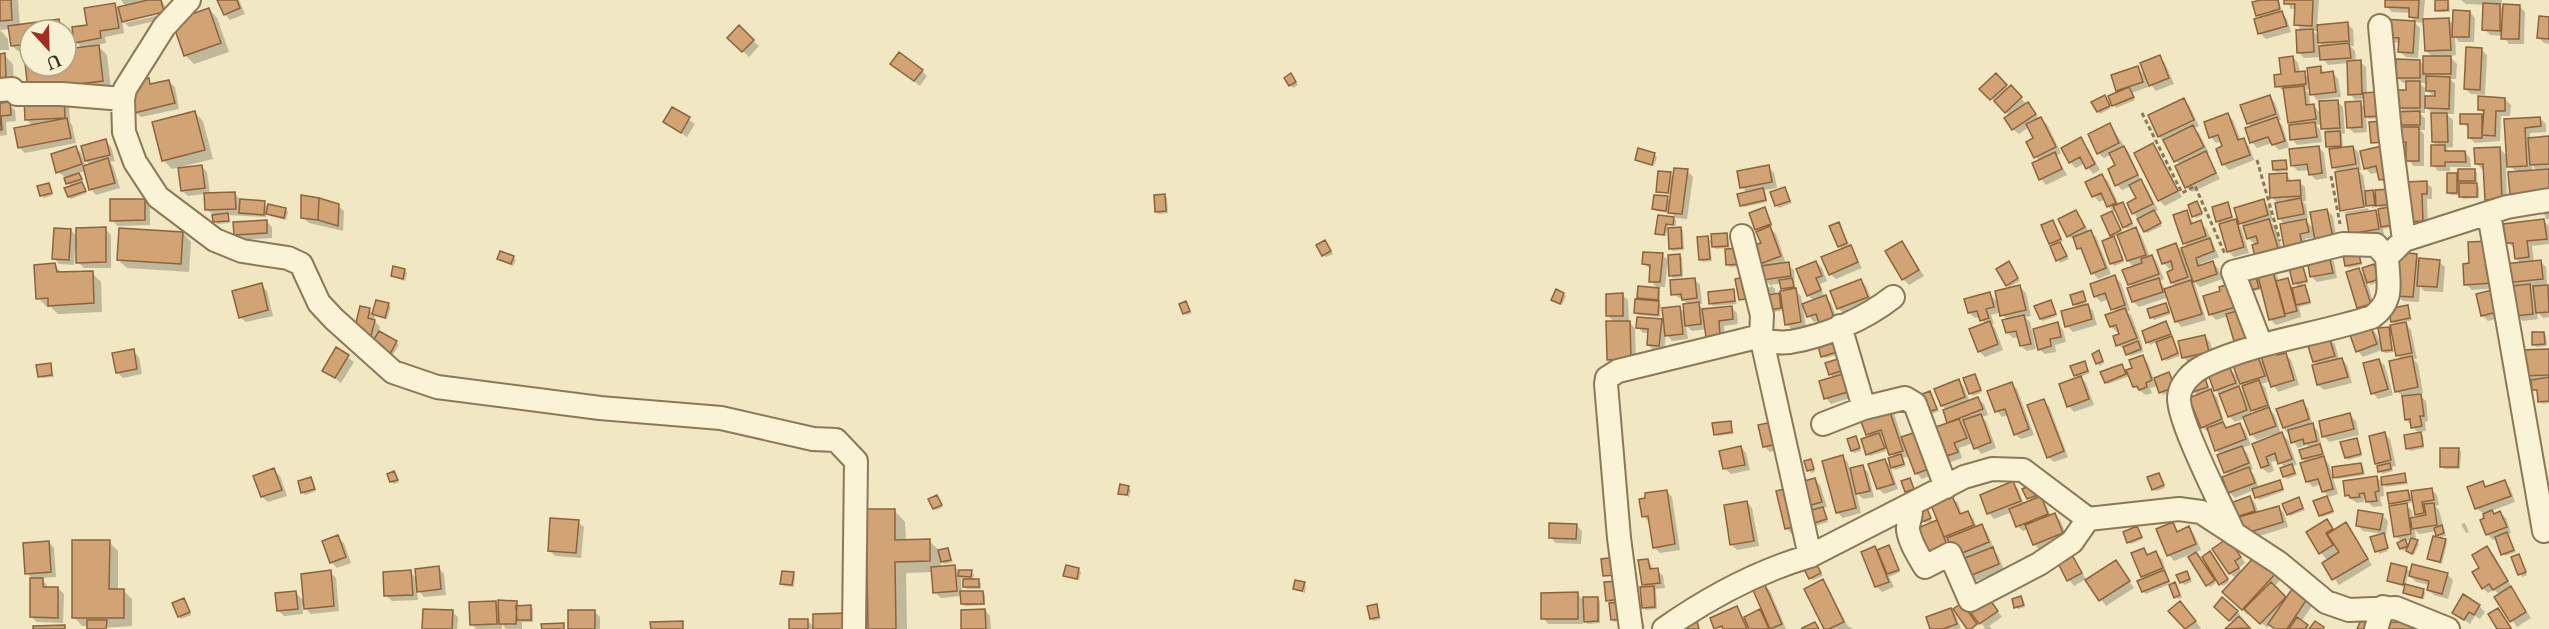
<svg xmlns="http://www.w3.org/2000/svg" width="2549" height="629" viewBox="0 0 2549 629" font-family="'Libre Baskerville',serif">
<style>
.shadow{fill:#0003;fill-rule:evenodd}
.building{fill:#d2a475;stroke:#8d633b;stroke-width:1.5}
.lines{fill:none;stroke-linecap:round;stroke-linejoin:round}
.minor-casing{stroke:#8c7857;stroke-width:26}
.path{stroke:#8c7857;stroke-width:3;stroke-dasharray:4.5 3;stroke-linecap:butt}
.minor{stroke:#fbf3d6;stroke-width:22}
</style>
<rect width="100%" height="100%" fill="#f1e7c2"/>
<!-- shadow -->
<path class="shadow" d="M0 0H18L20 26 59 21 65 30H30V50L18 51 12 46 10 29 0 30Z
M121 0H146V2L161 0 167 10 125 20V23L168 13 169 18 129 27 122 20 124 33 105 37 106 43 97 45 107 55 111 89 69 103 70 122 72 125 76 143 25 153 19 147 33 126 26 119 30 55V66H66V50L82 48 76 42 89 26 114 4 119 9 126 7Z
M219 0H239L245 14 230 20 225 14Z
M2266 0H2279L2280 11 2287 19 2291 32 2266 39 2260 33 2261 19 2257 15Z
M2286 0H2319L2317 26 2347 24 2353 29 2354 46H2350L2355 51 2356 62H2360L2366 67 2367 94 2381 118 2369 119 2366 117 2367 132 2354 133 2348 127 2360 103 2366 108 2365 99 2355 100 2350 94 2348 63 2328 65 2322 57 2304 58 2298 52 2302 31 2296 24V9H2291ZM2313 31H2319V37ZM2318 41 2324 47H2319Z
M2386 0H2425L2423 21 2448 19 2454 25 2470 12 2475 18 2474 42H2459L2455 37 2456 55 2449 56 2457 64 2456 79H2450L2455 84 2454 114H2446L2453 120V147L2446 148 2451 153 2465 152 2470 158 2471 167H2450V171H2438L2433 165 2437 146 2433 142V114L2425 106V113H2419L2425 118V130H2420L2424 134V166H2414L2408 160V147H2401L2395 113H2405L2399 107 2408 92 2407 83H2403L2397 77 2420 61 2424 66 2433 57 2426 51 2425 23 2414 22 2420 28 2418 58 2406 57 2400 52V43L2390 42 2385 21 2416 22 2410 17 2411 13 2392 12 2386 6ZM2419 83H2427V90L2435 98H2425V88Z
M2436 0H2449L2450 12H2439L2437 10Z
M2461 0H2502L2501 7 2504 10 2519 6 2525 12 2524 44H2509L2503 36 2490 35 2484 29 2485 5 2466 4Z
M209 9 217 18 229 52 194 64 185 55Z
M2549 19V44L2544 43 2538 37Z
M739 28 759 46 749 57 729 38Z
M0 30 8 39 9 50H0V55H4L13 64 14 86H0Z
M2482 50 2487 55 2485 95 2471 94 2465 89Z
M2160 57 2165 63 2174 84 2156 91 2151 85Z
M2293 57 2298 63 2300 73H2304L2310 79 2320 68 2326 74 2333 73 2338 79 2341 97 2317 100 2312 94 2311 89 2305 90 2309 93 2310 106 2313 105 2321 114 2337 101 2343 107 2345 133 2342 134 2343 149 2353 147 2359 153 2361 170H2358L2363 175 2366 192H2373L2377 196 2390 190 2400 226 2383 229 2384 234 2356 239 2348 216 2342 210 2339 173 2333 167 2327 133 2322 124 2316 125 2320 130 2322 142 2297 145 2292 139 2293 126 2289 122 2285 92 2277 86ZM2376 203 2382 210 2381 217 2375 211 2369 213 2368 208 2344 212V209L2371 205 2372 208 2376 207Z
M892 64 922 71 927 76 920 86Z
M2138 68 2145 75 2148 87 2132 93 2135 100 2116 108 2110 96 2120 92 2118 90Z
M1996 76 2009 89 2011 87 2040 119 2047 124 2061 153 2056 156 2067 175 2046 185 2041 179 2039 161 2028 143 2035 139 2029 127 2019 134 2013 129 2010 116 1981 89Z
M1286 78H1293L1298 85 1293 88Z
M148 80 153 85 169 82 175 87 179 109 141 117 135 112 143 88Z
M2105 97 2111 108 2100 114 2098 111Z
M2270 97 2275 103 2281 120 2278 121 2282 125 2289 147 2279 150 2272 143 2257 148 2252 142V127L2248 123Z
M2505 99 2511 105 2510 116H2501L2500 141 2475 143 2469 137 2470 129 2462 123 2481 115 2485 119V115L2479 109Z
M2183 100 2189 105 2199 126 2194 128 2199 133 2209 153 2206 154 2220 179 2192 192 2186 187 2180 165 2159 136 2150 116Z
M9 104 15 110 16 121 6 122 7 135 0 136V105Z
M673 109 695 124 687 137 665 122Z
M195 113 203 121 213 159 172 169 163 160Z
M2228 115 2233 120 2241 141 2243 140 2249 146 2254 160 2229 170 2223 164 2224 147 2222 141 2216 143 2211 137Z
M2540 118 2546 124V132L2530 133V139H2549V198L2506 163 2507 205H2492L2486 200 2485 169H2482L2476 163 2500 149 2508 157 2506 121ZM2532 165 2538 172H2532Z
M2110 125 2129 153 2141 181 2146 187 2158 210 2154 212 2162 226 2147 233 2134 213 2138 199 2131 186 2122 190 2117 185V166L2112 154 2104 158 2098 153Z
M2081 139 2086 145 2100 170 2093 174 2085 163 2076 168 2070 162Z
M106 141 111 147 115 161 110 162 113 166 120 188 96 195 91 189 85 171 78 173 82 177 83 181 80 182 87 193 71 199 69 196 71 187 65 177 58 172 76 148 81 153 86 167 91 165 86 161Z
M2153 145 2158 151 2182 197 2165 206 2159 200Z
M2319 147 2324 153 2327 178 2316 180 2310 174V170L2298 171 2292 165Z
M2382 148 2386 185 2380 179 2378 172 2371 174 2365 168Z
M1654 154 1657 157 1654 166 1637 160Z
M2285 162 2288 171 2276 172 2274 169Z
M201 166 207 172 210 194 234 193 240 199 264 203 269 208 286 209 288 212 286 220 270 216 266 212V217L227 215 230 223 217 224 214 215 206 209V194L188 196 182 191Z
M1768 167 1774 173 1777 188 1765 190 1767 202 1744 207 1741 205 1747 193 1742 187Z
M2474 170 2477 173V182H2474L2479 187V198L2463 199 2460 195H2451L2448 193 2456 175 2459 178Z
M1687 171 1693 177 1687 219 1676 218 1668 210V213L1656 211 1654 209 1667 198 1671 202 1672 195 1657 191 1670 174 1674 178Z
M2286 174 2292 182H2299L2305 187 2306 201H2302L2306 205 2308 219 2305 220 2314 229 2327 210 2333 216 2338 248 2316 237 2305 239 2307 250 2291 252 2286 247 2285 225 2279 218 2278 204 2272 197Z
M2102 176 2108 181 2119 205 2125 206 2134 226 2126 229 2116 210 2114 212 2108 206 2105 199 2099 202 2094 196Z
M2426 182 2432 188V199H2427L2428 227H2418L2412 221Z
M49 185 53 195 44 198 41 195Z
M1785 188 1792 203 1779 208 1776 205Z
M1164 196 1167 198 1168 213 1159 214 1156 212Z
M144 200 150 206V225L118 226 112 220Z
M2263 201 2269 207 2273 221 2270 222 2275 226 2285 259 2256 246 2248 238 2245 228 2240 223Z
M2197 203 2203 215 2196 218 2193 216Z
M2227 204 2234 221 2241 227 2249 253 2234 257 2228 251 2218 221Z
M338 206 344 211 343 231 309 223 303 217Z
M2549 207V219H2546L2542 208Z
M1765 208 1773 226 1769 227 1776 234 1786 264 1794 270 1795 290 1801 296 1806 327 1792 330 1787 324 1784 310 1768 313 1763 288 1772 287 1764 279 1765 267 1761 263 1763 244 1756 229ZM1781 283 1786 292 1783 299 1776 295 1775 289 1771 285Z
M2076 212 2089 232 2096 237 2111 274 2098 279 2093 273 2085 255 2076 241 2068 236Z
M2187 212 2194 224 2200 222 2206 228 2219 257 2200 264 2201 267 2212 263 2218 268 2222 279 2200 287 2194 281 2206 320 2182 327 2176 321 2169 297 2139 307 2133 301V288L2130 284 2134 267 2128 261 2119 235 2113 237 2111 235 2112 213 2123 234 2136 229 2141 235 2150 257 2152 256 2157 262 2164 279 2160 281 2166 290 2176 287 2172 283 2175 270 2174 267 2169 269 2164 263 2176 245 2185 254 2188 247 2184 243Z
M1659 216 1674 218 1676 221V226L1668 225 1666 236 1657 233Z
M266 221 272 227V238L241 240 236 234Z
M2544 221 2549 226V244L2532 246 2534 262 2540 261 2546 267 2549 317 2543 318 2537 311 2538 319 2523 321 2517 315 2508 283 2521 264 2516 258 2515 248 2507 243Z
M2053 222 2063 241 2059 243 2069 259 2060 263 2043 226Z
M1838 223 1862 268 1836 279 1830 274 1843 250 1839 246Z
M1681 228 1683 231 1684 250 1673 251 1670 249Z
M105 229 111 235V268H84L78 262V249H75L74 265 59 264 54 258 71 230 78 238Z
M183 233 191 242 189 272 127 268 118 260Z
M1726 234 1728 237 1730 250 1746 266 1730 267 1727 264V248L1716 249 1710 243 1712 261 1703 262 1700 260 1707 237 1713 243Z
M2114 238 2124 262 2114 266 2111 263Z
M1325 242 1333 254 1326 257 1323 255Z
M1902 243 1924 276 1909 285 1903 279Z
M2359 250 2362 265 2349 268 2346 266Z
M1662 255 1668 260 1665 287H1656L1651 281 1652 270 1644 264Z
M2416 255 2421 260 2439 262 2445 267 2443 292 2424 291 2420 286 2419 302 2403 301 2397 295Z
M1680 256 1682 258 1683 277 1673 278 1671 275Z
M2329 256 2334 262 2337 278 2317 282 2311 276Z
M513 257 516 260 513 266 499 259Z
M1816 262 1822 268 1827 281 1820 284 1824 296 1831 303 1840 326 1820 320 1814 322 1809 316 1814 301 1808 295Z
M2303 264 2308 283 2302 284 2307 289 2311 304 2299 307 2301 317 2276 325 2271 320 2263 289 2251 292 2244 275 2271 270 2277 275 2279 282 2288 280 2294 289 2299 288 2295 283 2290 265Z
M54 265 63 274 92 273 101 282 102 312 58 314 51 307H47L38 298Z
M2374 265 2381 281 2371 285 2366 279 2373 302 2360 306V309L2359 270 2367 278Z
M2465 265 2497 288 2472 290 2466 284Z
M2011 266 2020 281 2009 287 2007 285Z
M404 270 407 273 405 281 392 276Z
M2115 277 2121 283 2130 310 2127 312 2131 315 2142 344 2143 352 2130 356 2126 350 2118 345 2120 331 2117 332 2111 327 2116 313 2109 299 2101 302 2095 296Z
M1694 279 1700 285 1702 304H1699L1704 311 1731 307 1737 313 1738 324 1724 326 1725 341 1713 342 1708 336 1707 329 1692 331 1686 325 1688 339 1672 341 1666 334 1664 351 1654 350 1648 345 1649 333H1643L1638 327 1661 320 1665 325 1679 307 1685 313 1689 304 1673 294Z
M1861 281 1866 286 1873 303 1844 314 1838 308Z
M261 285 267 291 273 316 246 322 240 317Z
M2232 285 2257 342 2241 346 2236 341 2228 316 2216 320 2210 314 2222 292Z
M2020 287 2026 293 2031 316 2025 317 2030 322 2036 349 2027 351 2021 346 2019 337 2013 338 2007 332V320L2001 312 1991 315 1994 324 1991 325 1995 328 2003 350 1985 357 1979 351 1985 324 1980 317 1975 318 1969 313 1966 300 1989 294 1999 303Z
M1658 289 1660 292V301H1657L1661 305 1660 317 1638 315 1635 312 1643 301 1638 297Z
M1733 291 1737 304 1713 306 1710 303Z
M2083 293 2086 304 2093 311 2097 325 2073 332 2067 326 2078 308 2074 304Z
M1563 294 1566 296 1562 305 1553 300Z
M1622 295 1628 300 1629 322 1635 328 1636 364 1614 365 1608 359 1615 323 1608 316Z
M2478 295 2506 316 2488 321 2482 315Z
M2050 301 2057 316 2043 321 2041 319Z
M1186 303 1192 313 1187 315 1185 313Z
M388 304 391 307 387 319 375 316 374 320 380 327 379 332 399 345 392 356 361 340 369 310 374 314Z
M2166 304 2171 314 2154 320 2151 317Z
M2407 307 2412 320 2404 322 2411 330 2417 359H2413L2418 364 2423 393 2418 394 2426 401 2428 421 2425 422 2426 431 2419 432 2423 436 2424 448 2410 451 2407 448 2419 434 2406 419 2403 398 2397 391 2402 360 2398 356 2394 336H2391L2394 352 2385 353 2382 350 2363 357 2358 351 2369 327 2375 332 2383 348 2388 328 2394 334 2396 326 2392 321Z
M2058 324 2063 330 2066 342 2055 345 2056 352 2045 354 2039 349Z
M2168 325 2180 356 2166 361 2157 342 2150 345 2144 331Z
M2544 333 2546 336 2547 346 2536 347 2534 344Z
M1834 336 1841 354 1825 358 1822 356Z
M2204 336 2210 342 2214 357 2189 363 2184 358Z
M2329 339 2335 344 2339 360 2342 359 2347 365 2352 383 2324 390 2318 385V365L2314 362Z
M336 349 354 362 341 383 324 370Z
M2274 350 2280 356 2285 354 2291 360 2299 385 2278 392 2271 381 2261 384 2265 387 2271 411 2275 415 2281 434 2288 440 2297 465 2292 466 2297 475 2287 479 2284 476 2285 468 2279 460 2271 462 2274 471 2268 473 2262 468 2271 435 2257 440 2251 434 2246 418 2235 422 2229 416 2221 396 2215 390 2219 364 2226 371 2230 369 2239 379 2257 356 2266 365ZM2237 380 2244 387 2248 398 2240 389ZM2249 406 2256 414 2252 415Z
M2549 350V403L2542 404 2539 392 2534 390 2532 381H2529L2523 375Z
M133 351 139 357 142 374 123 378 117 372Z
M2099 352 2104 363 2100 366 2097 363Z
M2142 357 2148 363 2154 380 2169 374 2177 390 2163 395 2158 386 2150 388 2152 393 2146 395 2134 387 2130 376 2108 384 2106 382 2122 366 2126 372 2134 369Z
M1840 359 1856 396 1831 404 1826 398 1835 378 1830 374Z
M2379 360 2385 366 2393 395 2378 399 2373 393Z
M2084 363 2090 373 2080 377 2086 383 2094 405 2074 412 2069 406 2061 385 2079 378 2075 375Z
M50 365 54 377 42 378 39 376Z
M1974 376 1982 392 1973 396 1970 393Z
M2204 377 2210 390 2217 397 2225 426 2228 429 2239 424 2245 430 2251 445 2242 448 2247 453 2253 469 2250 470 2254 475 2259 488 2279 481 2284 491 2259 500 2254 490 2235 498 2229 492 2230 476 2225 472 2221 455 2216 450 2210 432H2208L2202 427 2198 396 2194 392Z
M1958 381 1964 387 1970 402 1978 399 1984 404 1988 415 1982 417 1986 421 1996 448 1981 454 1973 443 1959 448 1962 458 1951 462 1945 456 1949 424 1945 411 1947 410 1942 406Z
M2011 384 2017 389 2034 435 2021 439 2015 434 2008 415 2002 417 1997 411 1989 392Z
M1930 393 1939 411 1927 416Z
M2043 400 2049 406 2068 457 2054 462 2048 457Z
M2302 402 2308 408 2313 426 2318 431 2324 456 2322 457 2329 464 2332 475 2361 464 2363 467 2365 475 2337 479 2332 475 2338 494 2329 497 2323 491 2321 484 2313 487 2307 481V463L2303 459 2310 448 2307 445 2298 448 2284 428 2278 410Z
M1888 408 1894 413 1902 439 1938 473 1922 479 1917 474 1910 456 1903 458 1906 466 1895 470 1892 467 1894 458 1884 435 1881 437 1886 451 1870 456 1868 454 1870 437 1867 434Z
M2350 415 2356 421 2359 435 2329 442 2324 436Z
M1730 422 1734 434 1717 436 1715 434Z
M1777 422 1776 450 1770 452 1764 446Z
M2384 434 2390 439 2396 466 2392 467 2393 471 2382 474 2376 463Z
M1855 438 1861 451 1854 453 1852 451Z
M2356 440 2362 456 2348 460 2346 457Z
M1741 447 1746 453 1750 470 1731 474 1725 469 1721 452Z
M2458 450 2461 452 2460 469H2444L2441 466Z
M1843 457 1848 463 1850 470 1862 467 1868 472 1874 497 1863 499 1856 492 1861 513 1843 518 1837 512Z
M1885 460 1890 466 1898 489 1884 494 1878 488Z
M1811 461 1815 472 1811 473 1806 462Z
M274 470 280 476 287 496 268 502 262 497Z
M394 473 399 482 394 484 391 482Z
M2158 474 2165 488 2156 491 2153 489Z
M2405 474 2408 484 2386 487 2383 484 2384 496 2380 497 2382 506 2373 507 2364 498V502L2357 503 2346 495 2377 477 2383 484Z
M311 479 316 491 305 495 303 492Z
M1815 480 1820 485 1827 507 1823 508 1828 522 1811 527 1805 506Z
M2504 482 2510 488 2515 502 2491 511 2495 515 2500 513 2506 518 2511 533 2507 534 2516 552 2505 556 2497 539 2493 540 2488 535 2482 520 2486 519 2484 514 2476 508 2483 483 2488 488Z
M2012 483 2018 489 2024 504 2031 501 2028 498 2036 485 2051 516 2054 515 2060 520 2068 538 2040 550 2034 544 2028 529 2023 531 2017 526 2012 512 1994 519 1989 513 1982 496Z
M1128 487 1131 490 1129 497 1120 493Z
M2431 489 2437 495 2439 505 2435 506 2439 510 2446 536 2440 537 2437 531 2419 534 2415 530 2416 541 2419 544 2414 555 2408 551 2409 548 2403 551 2401 548 2402 542 2395 536 2394 507 2390 503 2408 492 2413 497ZM2414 502 2416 514 2419 517 2413 519 2412 511 2405 504ZM2412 540 2409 548 2405 541Z
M1666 491 1672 497 1680 550 1660 553 1654 547 1649 522 1643 516Z
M1778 492 1806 531 1792 534 1786 528Z
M937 497 943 507 936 510 934 508Z
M2250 497 2255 503 2259 513 2278 507 2284 513 2288 527 2247 540 2230 504Z
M1952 498 1958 503 1962 515 1968 513 1973 518 1977 528 1982 526 1987 532 1994 548 1992 549 1998 555 2004 570 1974 582 1913 532 1939 521Z
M2327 498 2334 513 2322 517 2320 515Z
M2298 499 2305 510 2290 516 2288 514Z
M1747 502 1752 508 1759 546 1737 550 1731 544Z
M1925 508 1932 521 1925 523 1923 521Z
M894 510 905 522 906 541H929L940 551 948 550 953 562 945 564 940 560 941 568 954 566 959 571 971 572 974 574 973 580 981 583V589H967L964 586V578H961L962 593 983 592 985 595V605L964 606 962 596 941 598 935 592 933 572 906 573 907 629H870Z
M2360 511 2382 515 2388 521 2386 535H2383L2388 551 2379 554 2372 538 2383 534 2363 531 2357 525Z
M2327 521 2335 531 2346 524 2372 565 2339 585 2324 563 2328 561 2321 553 2308 532Z
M578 522 584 527 581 558 555 556 549 550Z
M2465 523 2469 532 2466 533 2461 524Z
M2172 524 2179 532 2189 528 2194 534 2201 550 2174 561 2169 555Z
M1576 525 1582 531 1581 544 1556 543 1550 537Z
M2137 528 2143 539 2131 544 2128 542Z
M338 537 344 543 351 563 337 568 331 562Z
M2445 541 2447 543 2442 564 2431 561 2428 558Z
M49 542 54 548 56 577 41 578 49 588H58L64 594 63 623 37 622 31 617 32 578 27 573Z
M109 542 118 551V590H123L132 599V626L88 629 89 626H82L74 617Z
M2234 545 2245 563 2239 568 2242 572 2257 556 2281 579 2274 587 2287 600 2293 591 2312 606 2301 622 2311 629H2275L2270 624 2267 628 2250 612 2248 615 2229 598 2236 579 2230 573Z
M1888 547 1900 572 1889 577 1894 587 1882 592 1876 586 1874 548 1877 551Z
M2487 548 2493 554 2512 588H2511L2531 618 2517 627 2496 597 2500 595 2494 590 2488 593 2483 588Z
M2144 550 2150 556 2156 553 2162 559 2171 585 2175 584 2177 586 2182 598 2178 599 2176 597 2170 584 2146 594 2143 592 2139 582 2145 579 2142 576Z
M2071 555 2086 579 2074 586 2069 580Z
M2198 556 2216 583 2210 587 2208 585Z
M2213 556 2229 582 2223 586 2220 584Z
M2518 556 2527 575 2522 577 2513 558Z
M1648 560 1654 570H1657L1663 576 1665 588 1656 589 1657 609 1646 610 1643 607 1647 588 1643 584Z
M2116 562 2134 588 2106 606 2087 580Z
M1816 565 1823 576 1813 580 1810 578Z
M439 568 444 574 446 595 424 597 417 589 418 600 392 601 386 595 410 572 417 579Z
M2406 568 2411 573 2447 574 2453 580 2448 599 2434 595 2428 590 2429 585 2416 582 2408 574 2405 586 2425 592 2424 599 2407 595 2405 593 2406 586 2389 580Z
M1078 569 1081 572 1079 580 1064 575Z
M330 572 336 578 339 611 311 614 302 605 303 614 284 616 278 610 296 593 305 602Z
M2186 572 2192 582 2184 585 2178 576Z
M793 574 795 576 794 587 784 586 781 583Z
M1823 581 1828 587 1847 625 1853 629H1825Z
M1619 582 1626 621 1614 622 1612 619 1610 602 1607 600Z
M1304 584 1306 586 1305 593 1294 589Z
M1764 585 1770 591 1786 629H1772L1770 627 1771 629 1716 628 1736 608 1744 618 1760 611 1767 619Z
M1577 594 1585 602 1597 598 1600 601V623L1588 624 1583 619V624H1548L1543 618Z
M2020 598 2025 607 2018 609 2016 607Z
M1988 599 2002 617 1989 626 1992 629H1983L1985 627 1980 623Z
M2223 599 2240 614 2237 617 2249 629H2227L2233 623 2216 607Z
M186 602 191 615 181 619 179 616Z
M516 602 521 607H531L533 609V622H522V629H506L502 624V629H476L472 624 495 603 500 607Z
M1376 606 1381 619 1373 621 1371 618Z
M2479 606 2485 612 2480 619 2475 616 2470 624 2454 613Z
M2185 609 2200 627 2201 629H2185L2170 611Z
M985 610 990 616 991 629H963Z
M1950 610 1956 615 1961 629H1932Z
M594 611 600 617V629H570Z
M452 612 458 617 457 629H424Z
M1640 613 1645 627 1639 628Z
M808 621 815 628 853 629H790Z"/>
<!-- building -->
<path class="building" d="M0 0H11L12 20 0 21Z
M148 0H161L164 12 122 22 118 7Z
M217 0H237L240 8 224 15Z
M2261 0H2278L2280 9 2256 16 2252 2Z
M2284 0H2313L2312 26 2294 25 2295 4H2284Z
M2385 0H2419L2418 18 2409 17V8L2385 7Z
M2435 0H2448V10L2435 11Z
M115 3 119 28 100 31 101 38 74 43 72 27 87 25 84 8Z
M2483 3 2500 4V31L2482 30Z
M2503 4 2520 5 2519 39H2501Z
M209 8 221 43 184 56 172 21Z
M2453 10 2470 11 2469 37H2452Z
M2282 11 2287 26 2258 34 2254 19Z
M2539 16 2549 17V39L2537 38Z
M2449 18 2451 50 2425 51 2423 19Z
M59 19 61 30H30V44L11 46 8 26Z
M2383 19 2415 21 2413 53 2398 52 2399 38 2382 37Z
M2348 22 2349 41 2318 43 2317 25Z
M739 25 754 40 742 52 727 38Z
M2313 29 2314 52 2297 53 2296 30Z
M2349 43 2351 58 2320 60 2319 46Z
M99 45 103 81 28 90 24 54 30 53V66H66V49Z
M2466 47 2482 48 2480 90 2464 89Z
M899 52 923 70 914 81 890 64Z
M5 53 6 77 0 78V54Z
M2160 55 2169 78 2149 86 2140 63Z
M2293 56 2295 72 2305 71 2306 84 2275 87 2274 75 2281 74 2279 58Z
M2423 56H2451V74H2423Z
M2396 59 2420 60V78H2396Z
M2361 60 2362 94 2348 95 2347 61Z
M2138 66 2143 82 2116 91 2111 75Z
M2321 66V73L2333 71 2336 92 2310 95 2307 68Z
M1291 73 1296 82 1289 86 1284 78Z
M1996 73 2007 85 1990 100 1979 89Z
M2426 76 2450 77 2449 109 2425 108V96H2435V91H2426Z
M149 78 150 84 169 80 175 103 134 113 129 89 141 87 140 80Z
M2406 81H2420V108H2397V90H2406Z
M2011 85 2022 97 2005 113 1994 101Z
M2304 86 2306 105 2314 104 2316 119 2288 123 2283 88Z
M2129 87 2134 97 2112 106 2108 96Z
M2377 92 2379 116 2365 117 2363 93Z
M2105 95 2110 106 2097 112 2091 102Z
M2270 95 2276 114 2247 124 2240 105Z
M64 96 65 118 25 120 24 98Z
M2478 96 2505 98V111H2496L2495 136 2482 135 2484 110H2478Z
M2184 98 2194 120 2158 137 2148 115Z
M2338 100 2340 128 2321 129 2319 101Z
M2361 101 2362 127 2347 128 2345 102Z
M10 102 11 115 1 116 2 130H0V103Z
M2028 102 2036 114 2012 130 2004 118Z
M672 107 690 117 681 133 663 122Z
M195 111 205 150 162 161 152 122Z
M2420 111V125H2393V112Z
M2228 113 2238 140 2244 138 2250 155 2222 165 2216 149 2222 146 2218 135 2209 138 2204 122Z
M2431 113H2447L2448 142H2432Z
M2460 114H2482V138H2468V124H2460Z
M2041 117 2056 147 2034 158 2026 142 2033 138 2026 124Z
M2277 117 2285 141 2272 145 2268 137 2250 143 2245 128Z
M2540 117 2541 126 2525 128 2527 166 2507 167 2504 119Z
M67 118 71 138 18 148 14 128Z
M2384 121 2385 142 2371 143 2369 122Z
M2315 122 2317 137 2290 140 2289 125Z
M2110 123 2119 143 2097 154 2088 134Z
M2193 125 2204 147 2174 162 2163 140Z
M2393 127H2419V161H2406V142H2393Z
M2340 131 2341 146 2326 147 2325 132Z
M2549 136V164L2530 165 2528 138Z
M2081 137 2095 164 2086 169 2080 157 2069 163 2061 148Z
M106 139 110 155 85 161 81 146Z
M2153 143 2178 191 2158 201 2134 153Z
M2431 145H2445V151H2465L2466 162H2445V166H2431Z
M76 146 82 164 56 173 51 154Z
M2124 146 2138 175 2115 186 2108 169 2115 165 2109 153Z
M2319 146 2322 173 2309 175 2307 164 2291 166 2289 149Z
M2353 146 2356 164 2332 168 2329 149Z
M2382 146 2390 178 2379 180 2376 166 2364 169 2360 151Z
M2500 147 2502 200H2485L2483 164H2475L2474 148Z
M1638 148 1655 153 1652 165 1635 160Z
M2206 151 2216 173 2185 188 2175 166Z
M2055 152 2062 169 2039 180 2032 163Z
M108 158 115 183 89 190 83 166Z
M2286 160 2287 169 2273 170 2272 161Z
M202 165 205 188 181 191 178 168Z
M1769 165 1772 182 1740 188 1737 171Z
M1674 168 1688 169 1682 214 1668 213Z
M2358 168 2364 207 2340 211 2335 172Z
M2458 169H2475V181H2458Z
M2549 169V192L2510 196 2508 172Z
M1658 171 1671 172 1668 193 1656 192Z
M79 173 82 179 66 184 64 178Z
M2287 173V181L2300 180 2301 196 2270 198 2269 174Z
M2447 173H2457V193H2447Z
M2102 174 2116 203 2107 207 2101 193 2092 197 2085 182Z
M2141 179 2153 204 2132 214 2127 203 2136 198 2129 185Z
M2427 181V194H2422L2423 221 2410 222 2404 182Z
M82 182 86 191 68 197 64 188Z
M49 183 52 193 40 196 37 186Z
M2459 183H2477V197H2459Z
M1785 187 1790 201 1775 206 1770 192Z
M1763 188 1766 200 1740 206 1737 194Z
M2391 189 2392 204 2376 206 2375 190Z
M2373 190 2375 205 2366 206 2365 191Z
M235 192 236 209 205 210 204 193Z
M1165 194 1166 211 1155 212 1154 195Z
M301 195 319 198 318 220 301 218Z
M1654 195 1668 196 1666 211 1652 209Z
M319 198 339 204 338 226 318 220Z
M2301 198 2304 214 2278 219 2275 203Z
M110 199H145V220L110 221Z
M240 199 265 201 264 215 239 213Z
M2264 199 2268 215 2239 224 2234 208Z
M2197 201 2202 213 2192 217 2188 205Z
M2123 202 2132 223 2123 228 2113 206Z
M2228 202 2232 217 2216 222 2212 207Z
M268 204 286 208 284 218 266 214Z
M2395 206 2398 224 2381 227 2378 209Z
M1765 207 1771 224 1755 230 1749 213Z
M2327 209 2334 242 2316 246 2310 212Z
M2076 210 2085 227 2067 237 2058 219Z
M2154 210 2161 223 2144 232 2137 219Z
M2187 210 2191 224 2201 220 2206 236 2183 244 2173 215Z
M2376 210 2379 229 2349 234 2346 215Z
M2112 211 2121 230 2110 236 2101 216Z
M228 213 229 221 213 222 212 215Z
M1658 215 1674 217 1673 225 1666 224 1664 235 1655 234Z
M2236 219 2244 247 2227 252 2219 224Z
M2269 219 2280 254 2255 256 2252 245 2258 243 2256 236 2247 239 2243 226Z
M2306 219 2309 232 2300 234 2302 244 2284 247 2280 224Z
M2544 219 2547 239 2527 241 2529 257 2515 259 2513 243H2506L2503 224Z
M267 220V233L234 235 233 222Z
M2053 220 2061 239 2049 244 2041 225Z
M1839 222 1847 243 1838 247 1829 226Z
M1770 226 1781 256 1760 264 1753 245 1761 243 1756 232Z
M106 227V262L76 263V228Z
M1681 227 1682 248 1669 249 1668 228Z
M2136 227 2146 255 2127 261 2117 235Z
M54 228 71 229 69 260 52 259Z
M119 228 183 232 181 264 117 260Z
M2091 230 2106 268 2091 274 2081 248 2077 249 2073 237Z
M1727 233 1728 246 1712 247 1711 234Z
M1708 236 1710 259 1699 260 1697 237Z
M2114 236 2123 260 2110 264 2102 241Z
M2210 238 2214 251 2196 258 2198 266 2213 261 2217 274 2193 282 2181 248Z
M1325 240 1331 251 1322 256 1316 245Z
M1902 241 1919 270 1902 280 1885 251Z
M2490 241 2492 283 2464 285 2463 264 2469 263 2468 242Z
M2060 242 2067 256 2056 261 2050 246Z
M2176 243 2188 277 2171 283 2167 272 2173 269 2171 261 2162 264 2157 250Z
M1851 245 1858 262 1829 275 1821 257Z
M2357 246 2361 263 2345 266 2342 249Z
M1744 248V264L1726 265 1725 249Z
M500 251 514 256 511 264 497 259Z
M1643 252 1663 253 1660 282H1649L1650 265 1642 264Z
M2400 252 2417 254 2413 297 2396 296Z
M1680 254 1681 275 1669 276 1668 255Z
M2152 255 2159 274 2128 285 2122 270 2142 263 2141 259Z
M2329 255 2333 273 2310 277 2307 259Z
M2419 258 2440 260 2437 287 2417 286Z
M2301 260 2307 281 2293 284 2288 264Z
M2541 260 2543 279 2506 283 2504 264Z
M1816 261 1822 276 1816 278 1821 290 1807 296 1796 269Z
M2009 261 2018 278 2006 286 1996 269Z
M1789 262 1791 276 1763 280 1761 266Z
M55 263 57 272 93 271 94 303 48 306V298L36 299 34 265Z
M2374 264 2379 279 2367 283 2362 268Z
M393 266 405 269 403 279 391 276Z
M2272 268 2285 316 2269 320 2257 272Z
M2359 268 2371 304 2357 308 2346 272Z
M2254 270 2259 288 2247 291 2242 274Z
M2115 275 2125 305 2111 310 2105 293 2094 297 2090 284Z
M1748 276 1753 298 1739 300 1735 279Z
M1695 278 1697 298 1682 300 1681 294 1671 295 1670 280Z
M1792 278 1794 287 1781 289 1779 280Z
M2159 278 2163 292 2132 302 2127 288Z
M2288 278 2297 311 2285 314 2276 281Z
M1861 279 1868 297 1837 309 1830 291Z
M2191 280 2202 314 2175 322 2164 289Z
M262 283 268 310 239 318 232 291Z
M2232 283 2239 306 2209 315 2203 296 2220 291 2219 287Z
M2530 284 2533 314 2515 316 2512 286Z
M2020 285 2026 310 2000 316 1995 291Z
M2305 285 2310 302 2296 305 2292 288Z
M2548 285 2549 312 2536 313 2533 286Z
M1638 286 1659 288 1658 300 1637 298Z
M1796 288 1801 322 1785 325 1780 291Z
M1556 289 1564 293 1560 304 1551 300Z
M1734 289 1735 301 1709 304 1708 292Z
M2496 289 2501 311 2481 316 2476 294Z
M2083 291 2086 301 2073 305 2070 295Z
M1990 292 1994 307 1986 309 1989 318 1980 321 1977 311 1968 313 1964 299Z
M1623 293V316H1606V294Z
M1779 293 1781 308 1764 311 1762 296Z
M1826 295 1835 321 1820 326 1816 314 1807 317 1802 304Z
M1635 299 1659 301 1658 315 1634 313Z
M376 300 389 303 385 318 372 314Z
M2051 300 2056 314 2040 319 2034 306Z
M1186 301 1190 311 1183 314 1179 304Z
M1699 302 1701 324 1685 326 1683 304Z
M2166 303 2169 312 2150 318 2147 309Z
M2088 304 2092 319 2065 327 2061 311Z
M2408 305 2410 318 2391 322 2388 309Z
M360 306 370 308 368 318 375 320 371 336 353 335Z
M1680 306 1683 334 1665 336 1662 308Z
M1732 306 1733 319 1719 321 1720 336 1706 337 1702 309Z
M2125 308 2137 338 2116 346 2113 336 2119 334 2116 325 2110 327 2105 315Z
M2244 309 2252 336 2234 341 2226 314Z
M2024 315 2031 344 2020 346 2016 331 2006 333 2002 320Z
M1637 317 1662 319 1659 346 1647 345 1648 329 1636 328Z
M1606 321H1630L1631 359 1607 360Z
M1990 321 1998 344 1978 352 1969 329Z
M2166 321 2171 334 2146 343 2142 331Z
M2058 322 2061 337 2050 339 2051 346 2038 350 2033 329Z
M2406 322 2412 353 2396 356 2390 325Z
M2370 325 2377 344 2356 352 2349 332Z
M2389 327 2392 350 2382 351 2378 328Z
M379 331 397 341 390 354 371 344Z
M2532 332H2544L2545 344 2532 345Z
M1835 334 1840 351 1821 357 1816 339Z
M2205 335 2209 352 2182 358 2178 341Z
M2172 336 2178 353 2162 360 2156 342Z
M2329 337 2335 356 2313 362 2307 343Z
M2138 341 2141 349 2126 355 2123 347Z
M336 347 349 355 335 378 322 371Z
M2275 348 2277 355 2286 353 2294 380 2271 387 2260 353Z
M134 349 137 369 116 373 112 353Z
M2549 349V375L2522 376 2521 350Z
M2099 350 2103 361 2096 364 2092 354Z
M2257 354 2265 376 2240 384 2232 363Z
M2143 355 2152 380 2146 383 2147 387 2139 390 2137 386 2133 387 2126 370 2132 368 2129 360Z
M2412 356 2418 387 2395 392 2389 361Z
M1841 358 1844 370 1829 375 1825 363Z
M2342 358 2348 377 2317 385 2312 365Z
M2379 359 2388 389 2371 394 2363 363Z
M2085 361 2088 371 2074 376 2070 366Z
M51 363 52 375 38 377 36 365Z
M2220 363 2223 370 2230 368 2236 383 2214 391 2206 368Z
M2122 364 2126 374 2105 383 2100 372Z
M2169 372 2175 387 2159 393 2154 378Z
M1846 373 1851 391 1824 399 1819 381Z
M1975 374 1981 390 1969 394 1963 378Z
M2204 375 2208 387 2193 392 2189 381Z
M2081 376 2089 399 2067 407 2059 384Z
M2549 377V401L2538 402 2537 390H2532L2531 380Z
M1959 379 1965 397 1941 406 1934 389Z
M2259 380 2268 405 2251 411 2242 386Z
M2012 382 2029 429 2014 435 2005 409 1995 412 1987 391Z
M2239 386 2247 410 2228 417 2219 394Z
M2211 389 2222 419 2201 428 2189 398Z
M1930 391 1937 409 1923 414 1917 396Z
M2421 394 2424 416H2420L2422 426 2411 428 2410 419 2405 420 2402 396Z
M1978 397 1983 409 1947 423 1943 410Z
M2044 399 2064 451 2047 458 2027 405Z
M2303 400 2309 419 2283 428 2276 409Z
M1888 406 1903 451 1889 455 1881 430 1866 435 1859 416Z
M2269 407 2276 426 2250 435 2243 417Z
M2350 413 2354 429 2322 437 2319 421Z
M1981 414 1991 442 1974 449 1963 420Z
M1959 419 1967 438 1954 443 1958 452 1944 457 1933 428Z
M1731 421 1732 432 1714 435 1712 423Z
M1777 421 1782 443 1763 447 1758 425Z
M2223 422 2226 428 2240 423 2246 439 2215 451 2207 428Z
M2313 423 2317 441 2304 444 2303 439 2291 443 2288 430Z
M1919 431 1934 467 1915 474 1901 437Z
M2282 432 2292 459 2278 464 2275 453 2266 457 2269 465 2261 468 2252 444Z
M2385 432 2391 460 2375 464 2369 436Z
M2421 432 2423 446 2406 449 2404 435Z
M1879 433 1885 448 1866 455 1861 439Z
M1856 436 1860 448 1851 451 1847 439Z
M2357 438 2361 454 2345 458 2340 442Z
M2320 444 2323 454 2302 459 2299 450Z
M1741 446 1745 465 1723 469 1719 451Z
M2242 446 2249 463 2224 473 2217 455Z
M2440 448H2459L2458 467H2440Z
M1901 454 1904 464 1891 468 1888 458Z
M1843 455 1856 508 1836 513 1822 461Z
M2324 456 2333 489 2322 492 2318 479 2306 482 2300 463Z
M1811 459 1814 469 1807 471 1804 461Z
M1885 459 1894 484 1877 489 1868 464Z
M2361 463 2363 473 2333 478 2332 467Z
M2390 463 2391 469 2378 472 2377 466Z
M2292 464 2295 473 2283 477 2280 468Z
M1863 465 1870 491 1856 494 1850 468Z
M2249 467 2255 483 2228 493 2222 477Z
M274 468 282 490 261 497 253 476Z
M394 471 398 480 390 482 387 474Z
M2159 473 2164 485 2152 490 2147 477Z
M2405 473 2406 482 2382 485 2381 477Z
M2377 476 2379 491 2375 492 2377 501 2366 502 2364 493 2359 494 2360 497 2350 498 2349 495 2345 496 2343 481Z
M311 477 315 489 301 493 298 481Z
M1815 478 1822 502 1804 507 1797 483Z
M1910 478 1914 489 1905 492 1901 481Z
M2280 480 2283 489 2255 498 2252 489Z
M2505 480 2511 496 2475 509 2467 487 2483 481 2485 487Z
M2013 481 2021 501 1987 514 1980 495Z
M2036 483 2040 494 2027 499 2022 489Z
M1120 484 1129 486 1127 495 1118 494Z
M1792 487 1801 525 1785 529 1776 491Z
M2432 488 2434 500 2422 502 2424 513 2415 515 2411 491Z
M1667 490 1675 544 1653 548 1648 516 1642 517 1639 499 1645 498V493Z
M2408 490 2410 500 2389 504 2387 493Z
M937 495 942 505 933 509 928 499Z
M1952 496 1960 514 1968 511 1974 525 1944 537 1931 505Z
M2041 496 2048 514 2016 527 2009 509Z
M2250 496 2255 511 2233 518 2228 504Z
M2327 496 2333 511 2319 516 2313 501Z
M2299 497 2303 508 2287 515 2282 504Z
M1747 501 1754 541 1730 545 1724 505Z
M2407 503 2411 534 2394 537 2389 506Z
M2434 503 2437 525 2412 529 2410 518 2426 515 2424 504Z
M1926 506 1931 518 1922 522 1917 510Z
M2279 506 2283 522 2240 535 2235 518Z
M1823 507 1827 519 1808 525 1804 512Z
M866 509H895V540L930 539V561L895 562 896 629H868Z
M2358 510 2383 514 2380 530 2356 526Z
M2492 510 2494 514 2500 511 2507 527 2486 535 2480 520 2484 518 2483 514Z
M2055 513 2063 533 2033 545 2025 525Z
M550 518 579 520 576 553 548 551Z
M2327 519 2333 529 2326 533 2333 545 2319 554 2306 532Z
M1937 520 1949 550 1923 561 1911 531Z
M2173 522 2177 532 2189 526 2196 544 2167 556 2156 529Z
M2346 522 2368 559 2332 580 2322 563 2339 552 2327 534Z
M1549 523 1577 524 1576 539 1549 538Z
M1982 524 1989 542 1955 556 1947 538Z
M2442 525 2444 533 2436 536 2434 528Z
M2137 526 2142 537 2127 543 2123 532Z
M2507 532 2514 550 2501 555 2495 537Z
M2384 533 2388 548 2375 552 2370 537Z
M338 535 346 557 330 563 322 541Z
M2433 536 2446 539 2440 562 2427 559Z
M2228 538 2241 557 2235 561 2239 568 2229 574 2212 549Z
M2411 538 2418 540 2412 554 2406 551Z
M2405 539 2408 546 2400 549 2397 543Z
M72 540H110L109 589H124V618H72Z
M49 541 51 572 25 574 23 543Z
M1889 545 1899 570 1887 574 1877 550Z
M1875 546 1889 582 1875 587 1861 552Z
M2487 546 2508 581 2493 590 2489 584 2482 589 2472 572 2479 568 2472 555Z
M1993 547 1999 564 1967 577 1960 560Z
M948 548 951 560 941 562 938 550Z
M2144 548 2147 555 2156 551 2163 568 2141 577 2131 553Z
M2210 551 2228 579 2219 585 2202 557Z
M2196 552 2215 580 2206 586 2188 557Z
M2071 553 2082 573 2067 581 2057 561Z
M2257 554 2277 572 2242 610 2222 592Z
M2519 554 2526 572 2518 575 2511 557Z
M1616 557 1617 575 1603 576 1601 559Z
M1648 559 1650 569 1658 568 1660 583 1642 585 1638 560Z
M2116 560 2130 581 2099 601 2085 580Z
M1816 563 1821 573 1809 579 1804 569Z
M2391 563 2407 567 2403 585 2387 581Z
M2412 564 2448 573 2442 594 2427 590 2429 581 2409 576Z
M955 565 957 591 933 593 931 567Z
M1066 565 1079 568 1077 579 1063 576Z
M439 566 441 589 417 592 415 569Z
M331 570 334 606 304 609 301 574Z
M411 570 413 595 384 596 383 572Z
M959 570H972L971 577 958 576Z
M2164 570 2169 581 2142 592 2137 581Z
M782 571 794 572 792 585 780 584Z
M2187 571 2190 579 2180 583 2176 575Z
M30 578H43V587H58V618L30 617Z
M963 579H979V587H963Z
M1823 579 1844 622 1829 629H1824L1804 589Z
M1295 580 1305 582 1302 591 1293 589Z
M1619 581 1621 599 1606 601 1604 582Z
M2175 582 2180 595 2174 598 2169 585Z
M2271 582 2286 597 2260 624 2244 609Z
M1764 583 1782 624 1770 629 1752 588Z
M2405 584 2424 589 2422 598 2403 593Z
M1654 586 1655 607 1642 608 1640 587Z
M2511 586 2526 612 2510 622 2494 597Z
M2292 589 2307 599 2287 629H2275L2268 624Z
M296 591 298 609 277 611 275 593Z
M960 591H983L984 604H961Z
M1578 592V619H1541V593Z
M2463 594 2480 605 2474 615 2469 612 2464 620 2452 613Z
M2021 596 2024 605 2014 608 2012 599Z
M1583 597H1598V621L1584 622Z
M1988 597 1998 611 1979 624 1969 610Z
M2222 597 2238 611 2229 621 2214 607Z
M184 598 190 612 178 617 172 603Z
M498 600 517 601 516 624H499Z
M496 601 497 624 470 625 469 602Z
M2180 601 2196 621 2185 629 2168 611Z
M1623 602 1624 619 1611 620 1609 603Z
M1962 603 1977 624 1971 629H1967L1953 609Z
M1377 604 1379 617 1370 619 1367 606Z
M531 605V620H517L516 606Z
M1737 606 1747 629H1723L1722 626 1714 629 1710 618Z
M1951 608 1957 624 1943 629H1930L1926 617Z
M2498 608 2511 628 2509 629H2497L2488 614Z
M423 609 453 610 452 629H422Z
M985 609 986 629H961V610Z
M1760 609 1769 629H1749L1744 617Z
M568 610H595V629H568Z
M848 613V629H813V614Z
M2239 616 2250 628 2225 629Z
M2297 617 2308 625 2305 629H2289Z
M789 619H808V629H789Z
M87 620H107L106 629H87Z
M2361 620 2372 625 2370 629H2357Z
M683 621V629H651L650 622Z
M1697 621 1699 629H1681L1680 627Z
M2315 621 2324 627 2323 629H2309Z
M2419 621 2420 629H2382V623Z
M1815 622 1819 629H1802V628Z
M564 623V629H542L541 624Z
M65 625V629H33V626Z"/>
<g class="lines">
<!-- minor casing -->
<g class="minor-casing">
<path id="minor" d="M189 0 164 27 125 89 123 99 124 132 135 162 158 197 215 240 242 251 288 258 301 264 319 303 334 319 393 372 437 387 600 408 721 418 813 439 836 440 856 461 854 629
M2380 26 2390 133 2404 240
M0 90 12 89 17 94H62L123 99
M2489 214 2544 531
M1742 236 1762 315 1761 336 1810 556
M1840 326 1864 408
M1762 341C1771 342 1782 343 1790 342 1826 336 1865 319 1893 297
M2261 345 2233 272 2343 244 2376 245 2387 257
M1823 424 1864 408 1905 398 1915 404 1946 487
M1909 506C1914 515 1907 521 1908 530 1910 543 1918 555 1925 567L1950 554 1970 600 2039 564 2072 542 2088 519
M2234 534C2223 508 2177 420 2179 397 2180 384 2192 372 2204 366 2257 341 2317 335 2372 317 2395 301 2388 282 2387 257L2404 240 2507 207 2549 200
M1631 629 1619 538 1606 384 1607 378 1618 371 1761 336
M1664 629C1708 598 1759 571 1810 556L1964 477 1992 469 2023 470 2088 519 2179 509 2201 512 2279 563 2326 602 2349 610 2396 608 2448 629
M2376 629 2383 607"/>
</g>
<!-- path -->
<path class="path" d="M2142 113 2182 193 2195 186 2225 254
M2257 160 2280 241
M2331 176 2340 224"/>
<!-- minor -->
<use href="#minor" class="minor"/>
</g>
<!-- north arrow -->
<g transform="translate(48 48) rotate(158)"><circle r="28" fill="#f8f0d2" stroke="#aca28a" stroke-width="1.5"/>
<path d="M0-4.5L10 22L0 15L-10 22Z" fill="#a02d23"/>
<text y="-9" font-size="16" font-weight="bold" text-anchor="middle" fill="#3b2e1d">U</text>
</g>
</svg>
